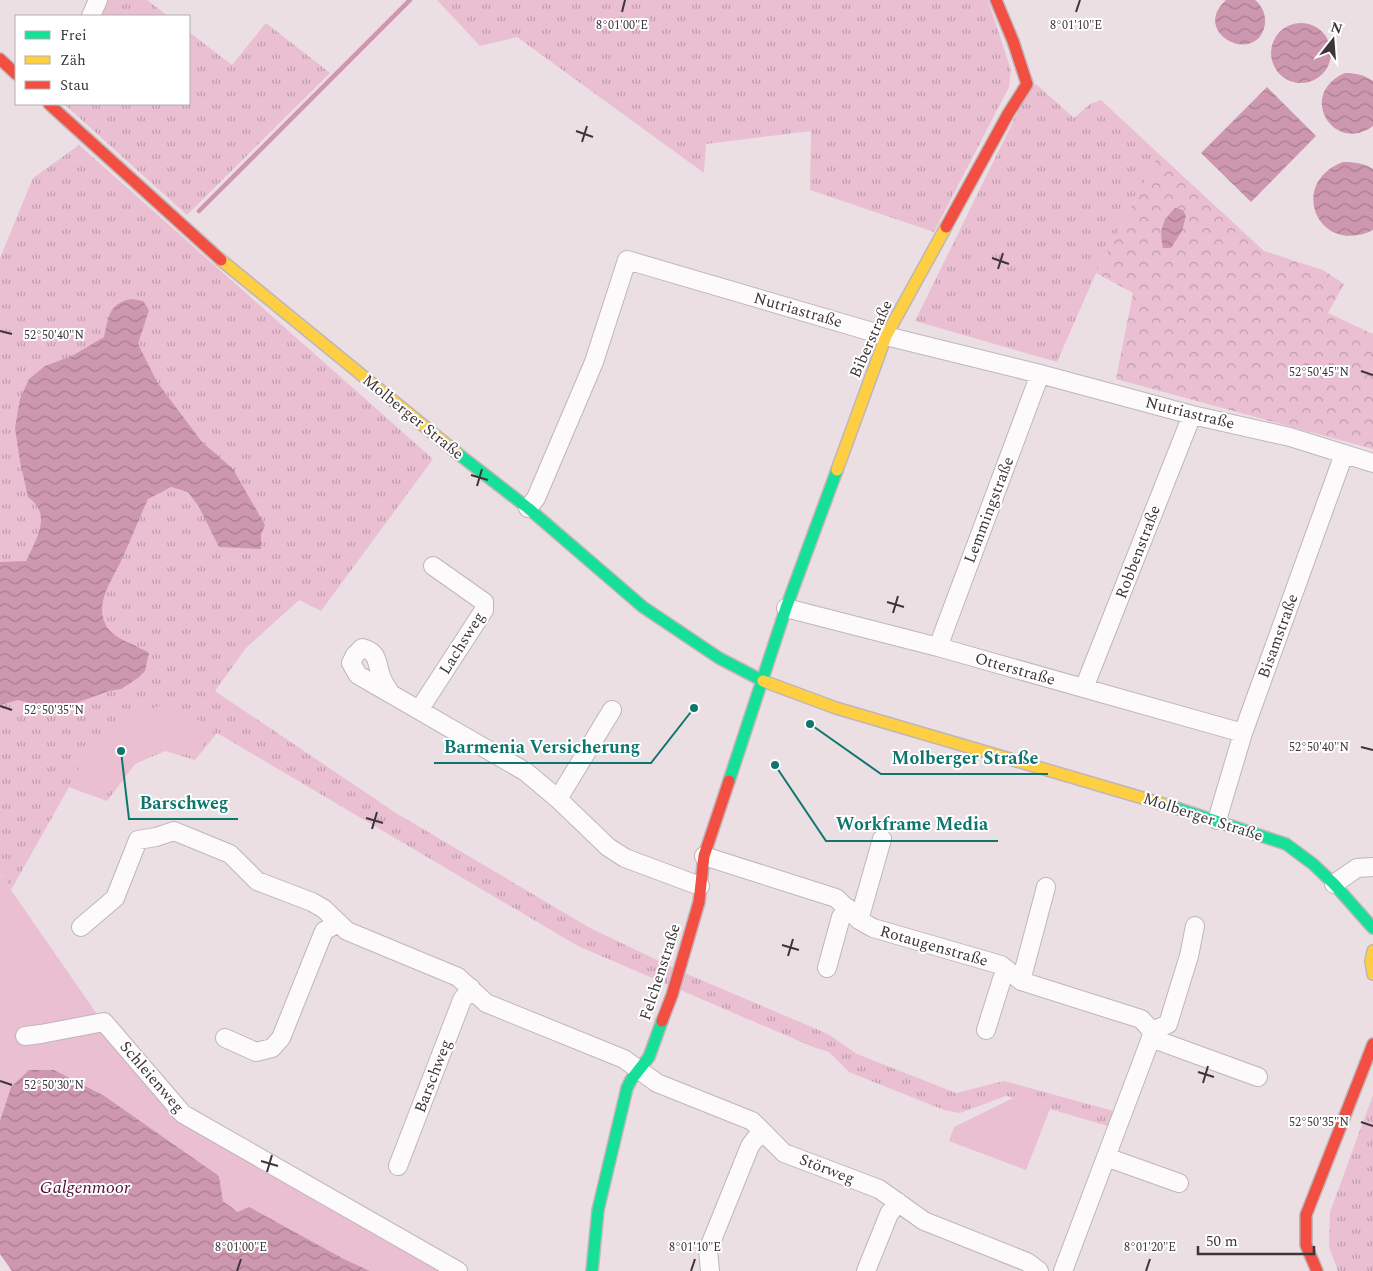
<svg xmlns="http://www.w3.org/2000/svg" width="1373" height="1271" viewBox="0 0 1373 1271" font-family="Spectral,serif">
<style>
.grass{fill:url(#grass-tufts)}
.forest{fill:url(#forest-crowns)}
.park{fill:#eabfd2}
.water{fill:url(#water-waves)}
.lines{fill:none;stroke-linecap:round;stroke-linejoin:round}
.stream{stroke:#ce97b0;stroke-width:4.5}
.street-casing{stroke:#bfb6ba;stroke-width:20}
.fast-casing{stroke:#bfb6ba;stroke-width:14}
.slow-casing{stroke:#bfb6ba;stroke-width:14}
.jam-casing{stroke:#bfb6ba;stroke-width:14}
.street{stroke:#fcfafb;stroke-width:18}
.fast{stroke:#16e098;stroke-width:11}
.slow{stroke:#ffcf43;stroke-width:11}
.jam{stroke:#f24e42;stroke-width:11}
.ticks{fill:none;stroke:#3d3538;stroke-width:2}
.labels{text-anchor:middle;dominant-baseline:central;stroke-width:4;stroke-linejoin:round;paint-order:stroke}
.street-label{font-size:16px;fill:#3d3538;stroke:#fff}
.water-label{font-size:18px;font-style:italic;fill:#520f35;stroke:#fff}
.ticks-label{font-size:12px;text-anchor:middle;fill:#3d3538;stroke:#fff;stroke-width:4;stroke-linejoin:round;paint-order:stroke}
.leader{fill:none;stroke:#0f766e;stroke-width:2}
.callout-dot{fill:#0f766e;stroke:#fff;stroke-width:2}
.callout-label{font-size:18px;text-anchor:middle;font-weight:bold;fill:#0f766e;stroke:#fff;stroke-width:4;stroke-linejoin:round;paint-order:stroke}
</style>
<defs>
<pattern id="grass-tufts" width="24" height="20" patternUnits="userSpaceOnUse" patternTransform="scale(1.25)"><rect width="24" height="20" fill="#eabfd2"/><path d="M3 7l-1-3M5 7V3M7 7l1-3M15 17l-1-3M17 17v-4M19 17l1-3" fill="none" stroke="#bf9cab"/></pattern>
<pattern id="forest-crowns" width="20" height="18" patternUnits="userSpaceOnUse" patternTransform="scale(1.25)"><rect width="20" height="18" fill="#eabfd2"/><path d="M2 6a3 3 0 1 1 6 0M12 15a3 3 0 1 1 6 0" fill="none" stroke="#bf9cab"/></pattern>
<pattern id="water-waves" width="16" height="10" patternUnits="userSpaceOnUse" patternTransform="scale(1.25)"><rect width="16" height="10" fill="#ce97b0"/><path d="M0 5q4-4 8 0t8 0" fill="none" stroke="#a87c90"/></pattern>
</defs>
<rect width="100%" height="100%" fill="#ebdfe4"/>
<!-- grass -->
<path class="grass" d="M106 0H147L168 16H99Z
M437 0H988L1011 70 1009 87 934 232 810 190 811 131 706 144 704 173 517 37 480 46Z
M266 23 330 73 187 215 64 104H189V32L232 65Z
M1036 84 1074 118 1090 104 1101 100 1159 154 1096 273 1057 362 915 321 1029 89Z
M79 145 433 459 321 611 299 600 246 648 215 691 396 813 590 928 680 971 828 1034 857 1054 956 1093 1004 1081 1117 1112 1111 1127 1006 1096 960 1113 944 1110 849 1072 829 1052 813 1047 578 946 217 733 195 760 165 751 135 764 107 801 69 787 11 890 6 879 0 875V258L33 178Z
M1373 1095V1271H1338L1329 1247 1330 1212Z"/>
<!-- forest -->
<path class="forest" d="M1159 154 1264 251 1323 270 1344 284 1328 313 1373 334V449L1116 379 1133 293 1096 273Z"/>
<!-- park -->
<path class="park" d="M158 706C183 705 194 717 214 731L193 757 165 746 132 759 107 794 74 782 81 761 113 729Z
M0 875 6 879 11 890 101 1020 181 1115 452 1271H370L344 1259 288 1229 239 1212 223 1201 219 1176 103 1095 54 1070 11 1087 0 1121Z
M1013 1098 1050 1109 1026 1170 949 1141 954 1127Z"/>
<!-- water -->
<path class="water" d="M1226 0H1255C1262 6 1266 14 1265 24 1258 67 1189 34 1226 0Z
M1271 53a30 30 0 1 1 60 0a30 30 0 1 1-60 0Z
M1345 73C1356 73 1364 75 1373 81V126C1334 155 1296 94 1345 73Z
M1267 87 1316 136 1251 202 1201 153Z
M1343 162C1354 162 1364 163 1373 169V230C1318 257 1287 183 1343 162Z
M1175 208 1183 210 1186 216 1182 231 1171 248H1163C1159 230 1162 221 1175 208Z
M131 299 143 301 149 310 138 344 157 382 202 442 233 469 265 525 261 535V549L219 547 199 507 188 492 171 487 148 499C139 519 131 539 122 559 116 572 106 587 103 601 101 610 102 619 107 627 114 639 137 645 149 653L145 671 138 678 121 689 109 691 57 710 18 700 0 705V562L26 561C36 540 53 514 28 497L20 461 15 428 20 399 29 379 45 366 72 356 104 337C109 317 108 304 131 299Z
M29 1070H54L103 1095 219 1176 223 1201 238 1212 249 1207 344 1259 370 1271H12L0 1254V1121L11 1087Z"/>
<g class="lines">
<!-- stream -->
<path class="stream" d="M199 211 410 0"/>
<!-- street casing -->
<g class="street-casing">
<path id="street" d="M91 16 98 0
M528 508 536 498 594 362 627 260 886 336 1040 374 1192 415 1290 437 1373 463
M786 608 938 647 1243 733
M938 647 1040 374
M1084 688 1192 415
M391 694 358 675 351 663 355 655 362 648C379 652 376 662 381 676 383 682 387 688 391 694L526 772 558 799 608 847 625 858 700 886
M419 710 484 610V602L433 566
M558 799 612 710
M1217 820 1243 733 1344 454
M704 856 836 898 859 920 873 928 1001 965 1021 981 1141 1019 1152 1031 1151 1038 1063 1271
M1334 884 1357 868 1373 867
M859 920 882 839
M81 927 115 898 138 840 156 837 174 831 230 854 257 881 312 902 324 909 347 931 458 977 486 1003 624 1059 657 1083 752 1121 784 1153 879 1189 924 1221 1027 1262 1039 1271
M827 968 841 917 848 908
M1021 981 1046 887
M986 1030 1002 979 1007 971
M1152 1031 1168 1024 1189 956 1195 926
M25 1036 41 1034 104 1022 183 1114 458 1271
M225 1038 256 1052 272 1048 281 1038 324 931 338 923
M1151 1038 1258 1077
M1106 1157 1179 1183
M398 1166 462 1000 471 988
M710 1271 708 1250 750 1146 761 1131
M866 1271 889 1214 898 1202"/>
</g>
<!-- fast casing -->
<g class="fast-casing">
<path id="fast" d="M457 453 528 508 643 607 719 658 763 681
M729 781 786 608 837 470
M1170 806 1286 844 1313 864 1334 884 1373 928
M592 1271 598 1210 627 1088 631 1080 649 1057 662 1021"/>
</g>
<!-- slow casing -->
<g class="slow-casing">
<path id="slow" d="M221 260 457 453
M837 470 886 336 946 227
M763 681 836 708 1170 806
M1373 951 1371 961 1373 974"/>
</g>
<!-- jam casing -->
<g class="jam-casing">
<path id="jam" d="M0 59 16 74
M49 104 221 260
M946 227 1008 114 1027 84 1013 41 996 0
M662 1021 672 995 699 902 704 856 729 781
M1317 1271 1306 1245V1215L1373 1044"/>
</g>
<!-- street -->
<use href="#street" class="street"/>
<!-- fast -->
<use href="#fast" class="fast"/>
<!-- slow -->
<use href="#slow" class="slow"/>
<!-- jam -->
<use href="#jam" class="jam"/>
</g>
<!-- ticks -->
<path class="ticks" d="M622 12 625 0M1076 12 1080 0M576 131 593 137M582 142 587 126M992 258 1009 264M998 269 1003 253M0 331 12 334M1361 371 1373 375M471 475 488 480M477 486 482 469M887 602 904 607M893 613 898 596M0 706 12 710M1361 747 1373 750M366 818 383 823M372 829 377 812M782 945 799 950M788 956 793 939M1198 1072 1214 1077M0 1081 12 1085M1203 1083 1208 1066M1361 1122 1373 1126M261 1161 278 1166M267 1172 272 1155M237 1271 241 1259M691 1271 695 1259M1146 1271 1150 1259"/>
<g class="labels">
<!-- street labels -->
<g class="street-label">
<text transform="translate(798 310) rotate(16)">Nutriastraße</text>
<text transform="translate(871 339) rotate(-66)">Biberstraße</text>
<text transform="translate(1190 413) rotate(14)">Nutriastraße</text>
<text transform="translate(413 417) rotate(39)">Molberger Straße</text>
<text transform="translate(989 510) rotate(-69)">Lemmingstraße</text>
<text transform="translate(1138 552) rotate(-69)">Robbenstraße</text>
<text transform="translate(1278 636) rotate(-70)">Bisamstraße</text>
<text transform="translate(462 643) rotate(-58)">Lachsweg</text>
<text transform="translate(1015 669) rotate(16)">Otterstraße</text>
<text transform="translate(1203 817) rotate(18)">Molberger Straße</text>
<text transform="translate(934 946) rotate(16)">Rotaugenstraße</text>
<text transform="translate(660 972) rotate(-72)">Felchenstraße</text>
<text transform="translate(433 1076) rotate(-69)">Barschweg</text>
<text transform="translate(152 1077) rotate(49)">Schleienweg</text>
<text transform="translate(827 1169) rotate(21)">Störweg</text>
</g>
<!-- water labels -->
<g class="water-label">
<text x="85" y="1187">Galgenmoor</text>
</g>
</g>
<g class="ticks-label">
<text x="622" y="29">8°01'00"E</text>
<text x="1076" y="29">8°01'10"E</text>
<text x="54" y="339">52°50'40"N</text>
<text x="1319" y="376">52°50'45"N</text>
<text x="54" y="714">52°50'35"N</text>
<text x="1319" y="751">52°50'40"N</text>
<text x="54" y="1089">52°50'30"N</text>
<text x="1319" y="1126">52°50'35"N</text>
<text x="241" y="1251">8°01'00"E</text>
<text x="695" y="1251">8°01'10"E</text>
<text x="1150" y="1251">8°01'20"E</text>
</g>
<!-- callouts -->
<path class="leader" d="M694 708L651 763H434M810 724L881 774H1048M121 751L129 819H238M775 765L826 841H998"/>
<g class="callout-dot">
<circle cx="694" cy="708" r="5"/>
<circle cx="810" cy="724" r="5"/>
<circle cx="121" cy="751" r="5"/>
<circle cx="775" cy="765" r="5"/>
</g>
<g class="callout-label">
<text x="542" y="753">Barmenia Versicherung</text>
<text x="965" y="764">Molberger Straße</text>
<text x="184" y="809">Barschweg</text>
<text x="912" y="830">Workframe Media</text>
</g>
<!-- legend -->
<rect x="15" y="15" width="175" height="90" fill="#ffffff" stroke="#b1aeaf"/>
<rect x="25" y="31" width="25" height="8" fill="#16e098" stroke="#b1aeaf"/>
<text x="60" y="40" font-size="15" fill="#3d3538">Frei</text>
<rect x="25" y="56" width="25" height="8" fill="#ffcf43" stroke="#b1aeaf"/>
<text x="60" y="65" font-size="15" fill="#3d3538">Zäh</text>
<rect x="25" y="81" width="25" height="8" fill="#f24e42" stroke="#b1aeaf"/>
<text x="60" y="90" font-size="15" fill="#3d3538">Stau</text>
<!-- north arrow -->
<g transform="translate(1333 40) rotate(17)" stroke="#ffffff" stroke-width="4" paint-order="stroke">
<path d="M0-4L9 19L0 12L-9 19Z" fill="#3d3538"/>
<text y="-8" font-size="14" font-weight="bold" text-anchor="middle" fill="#3d3538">N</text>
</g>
<!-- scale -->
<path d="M1198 1246v8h116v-8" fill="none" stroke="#3d3538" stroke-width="2.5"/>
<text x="1206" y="1246" font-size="15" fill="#3d3538" stroke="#ffffff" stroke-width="4" paint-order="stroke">50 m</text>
</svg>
